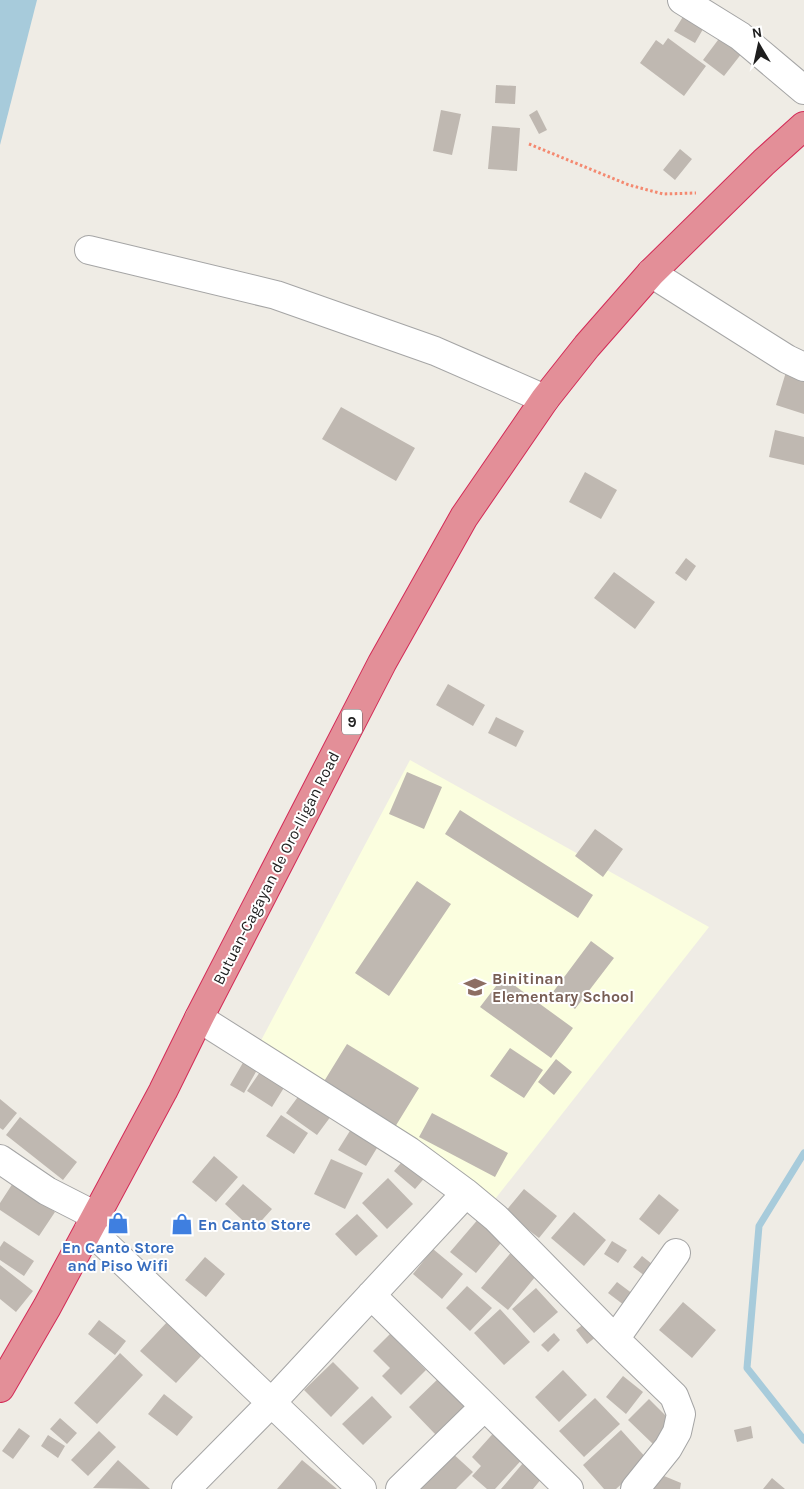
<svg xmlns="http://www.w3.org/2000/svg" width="804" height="1489" viewBox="0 0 804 1489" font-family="Karla,sans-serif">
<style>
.education{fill:#fbfedf}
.water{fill:#a7cbdb}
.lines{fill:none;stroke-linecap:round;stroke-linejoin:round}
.stream{stroke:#a7cbdb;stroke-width:7}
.building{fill:#bfb8b1}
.minor-casing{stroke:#a5a5a5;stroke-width:30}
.highway-casing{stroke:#d32b57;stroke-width:30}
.path{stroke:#f48970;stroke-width:3;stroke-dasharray:2.5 2.5;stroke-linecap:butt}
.minor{stroke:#fff;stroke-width:28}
.highway{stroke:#e38f98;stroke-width:28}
.labels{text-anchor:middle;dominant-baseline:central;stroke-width:4;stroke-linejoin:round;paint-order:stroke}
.shield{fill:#fff;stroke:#626262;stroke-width:1}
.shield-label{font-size:15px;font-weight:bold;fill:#1e1e1e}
.street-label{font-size:16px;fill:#1e1e1e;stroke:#fff}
.education-label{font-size:16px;font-weight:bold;fill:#785e54;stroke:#fff;text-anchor:start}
.shop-label{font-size:16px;font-weight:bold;fill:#366cbe;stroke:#fff;text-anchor:start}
</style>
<rect width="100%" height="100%" fill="#efece5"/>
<!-- education -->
<path class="education" d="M410 760 709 927 492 1203 257 1048Z"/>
<!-- water -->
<path class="water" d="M0 0H37L0 145Z"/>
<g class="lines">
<!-- stream -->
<path class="stream" d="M804 1153 759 1226 747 1368 804 1440"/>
</g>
<!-- building -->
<path class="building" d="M686 12 706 24 695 43 674 31Z
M721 36 742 53 724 76 703 60Z
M668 38 706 66 684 96 640 63 656 40 663 45Z
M496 85 516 86 515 104 495 103Z
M441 110 461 114 452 155 433 151Z
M537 110 547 130 539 134 529 115Z
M492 126 520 128 517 171 488 169Z
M680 149 692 159 675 180 663 170Z
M786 372 804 377V414L776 405Z
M341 407 415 448 396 481 322 439Z
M775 430 804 437V465L769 457Z
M585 472 617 490 601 519 569 502Z
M686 558 696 566 686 581 675 573Z
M614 572 655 602 635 629 594 598Z
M448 684 485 705 473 726 436 705Z
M496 717 524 731 516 747 488 733Z
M407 772 442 787 424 829 389 814Z
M460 810 593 895 578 918 445 834Z
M595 829 623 849 603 877 575 856Z
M417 881 451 904 389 996 355 973Z
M591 941 614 958 575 1009 553 992Z
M503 977 573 1028 551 1058 480 1007Z
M347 1044 419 1088 395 1127 323 1083Z
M510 1048 543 1070 524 1098 490 1076Z
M248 1054 262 1061 244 1093 230 1085Z
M556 1059 572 1072 554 1095 538 1082Z
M266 1063 290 1078 272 1107 247 1091Z
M303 1090 334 1112 317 1135 286 1113Z
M0 1099 17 1113 3 1130 0 1128Z
M432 1113 508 1153 495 1177 419 1137Z
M281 1115 308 1133 294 1154 266 1136Z
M20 1117 77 1162 63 1180 6 1135Z
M353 1126 380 1143 366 1166 338 1150Z
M214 1156 238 1177 216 1202 192 1182Z
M407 1156 428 1174 415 1189 394 1171Z
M331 1159 363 1173 345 1209 314 1194Z
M388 1178 413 1204 387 1229 362 1203Z
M13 1183 55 1212 39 1236 0 1210V1203Z
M243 1184 272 1209 253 1230 225 1204Z
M524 1189 557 1216 539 1238 505 1212Z
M659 1194 679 1210 659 1235 639 1219Z
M574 1212 606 1240 584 1266 551 1238Z
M357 1214 378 1236 356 1256 335 1234Z
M480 1217 505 1238 476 1273 450 1252Z
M4 1241 34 1261 24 1276 0 1260V1247Z
M612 1241 627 1250 618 1263 604 1254Z
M433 1249 463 1274 442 1299 413 1274Z
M514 1249 540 1271 508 1310 481 1288Z
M642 1256 657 1268 649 1279 633 1267Z
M205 1257 225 1274 206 1297 185 1280Z
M0 1265 33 1291 16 1312 0 1299Z
M617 1282 637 1297 628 1308 608 1293Z
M467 1286 492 1308 470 1331 446 1308Z
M536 1288 558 1312 534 1333 512 1309Z
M683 1302 716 1330 692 1358 659 1330Z
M500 1309 530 1342 504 1365 474 1333Z
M590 1319 601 1333 587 1344 576 1330Z
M99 1320 126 1341 115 1355 88 1334Z
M168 1321 203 1354 176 1383 140 1351Z
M554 1333 560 1340 548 1352 541 1345Z
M390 1334 426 1370 401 1395 382 1376 390 1368 373 1351Z
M120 1353 143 1375 97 1424 74 1403Z
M333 1362 359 1388 331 1417 304 1390Z
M563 1370 587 1395 559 1422 535 1397Z
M441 1376 468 1405 436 1435 409 1407Z
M623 1376 643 1392 626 1414 606 1397Z
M164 1394 193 1417 177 1436 148 1414Z
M372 1396 392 1417 363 1445 342 1424Z
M595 1398 620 1424 584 1457 559 1431Z
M649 1399 674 1424 653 1444 628 1420Z
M60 1418 77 1433 67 1444 50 1429Z
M751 1426 753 1438 737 1442 734 1430Z
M19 1428 30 1436 13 1459 2 1451Z
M498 1428 527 1454 495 1489H487L472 1476 481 1466 472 1457Z
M621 1430 648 1460 616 1489H604L583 1465Z
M99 1431 116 1447 88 1476 71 1460Z
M48 1435 65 1446 58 1458 41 1446Z
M451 1452 473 1472 456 1489H416Z
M529 1456 547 1472 533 1489H501Z
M118 1460 150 1489 93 1488Z
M302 1460 337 1489H277Z
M664 1476 681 1483 680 1489H653Z
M772 1478 785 1489H763Z"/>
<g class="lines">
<!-- minor casing -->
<g class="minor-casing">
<path id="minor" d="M682 0 740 36 804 90
M89 250 276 295 435 351 545 399
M651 273 787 359 804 367
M199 1018 409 1151 466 1193 496 1218 615 1339 674 1396 681 1414 677 1432 668 1448 635 1489
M0 1159 47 1191 96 1216
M89 1229 362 1489
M371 1295 569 1489
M615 1339 676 1253
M186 1489 271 1403 466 1193
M400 1489 484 1407"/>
</g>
<!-- highway casing -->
<g class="highway-casing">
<path id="highway" d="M0 1388 47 1307 163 1091 199 1018 382 663 464 517 545 399 587 346 651 273 764 162 804 126"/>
</g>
<!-- path -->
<path class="path" d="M529 144 629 185 663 194 696 193"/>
<!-- minor -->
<use href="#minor" class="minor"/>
<!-- highway -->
<use href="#highway" class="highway"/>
</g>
<!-- icons -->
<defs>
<g id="school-bare" transform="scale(1.725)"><path d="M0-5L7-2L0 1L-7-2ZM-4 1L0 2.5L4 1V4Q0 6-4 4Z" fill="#8d6e63" stroke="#fff" stroke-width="2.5" paint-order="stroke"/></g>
<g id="shop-bare" transform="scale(1.725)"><path d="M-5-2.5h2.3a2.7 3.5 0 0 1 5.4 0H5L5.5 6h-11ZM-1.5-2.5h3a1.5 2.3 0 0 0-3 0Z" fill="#3f7fe0" stroke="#fff" stroke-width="2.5" paint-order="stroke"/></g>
</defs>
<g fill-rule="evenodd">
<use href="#school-bare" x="475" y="987"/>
<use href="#shop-bare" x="118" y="1223"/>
<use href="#shop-bare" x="182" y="1224"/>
</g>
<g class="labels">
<!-- shield labels -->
<rect class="shield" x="342" y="709.5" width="20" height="25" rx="4"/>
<g class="shield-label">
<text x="352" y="722">9</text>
</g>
<!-- street labels -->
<g class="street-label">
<text transform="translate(276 868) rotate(-63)">Butuan-Cagayan de Oro-Iligan Road</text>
</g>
<!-- education labels -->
<g class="education-label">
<text x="492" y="978">Binitinan<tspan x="492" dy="18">Elementary School</tspan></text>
</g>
<!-- shop labels -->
<g class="shop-label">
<text x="198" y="1224">En Canto Store</text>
<text x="118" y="1247" text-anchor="middle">En Canto Store<tspan x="118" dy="18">and Piso Wifi</tspan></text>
</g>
</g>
<!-- north arrow -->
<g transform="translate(759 45) rotate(351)" stroke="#ffffff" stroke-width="4" paint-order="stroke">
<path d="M0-4L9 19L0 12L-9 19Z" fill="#1e1e1e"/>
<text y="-8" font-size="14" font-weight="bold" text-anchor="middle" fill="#1e1e1e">N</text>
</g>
</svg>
